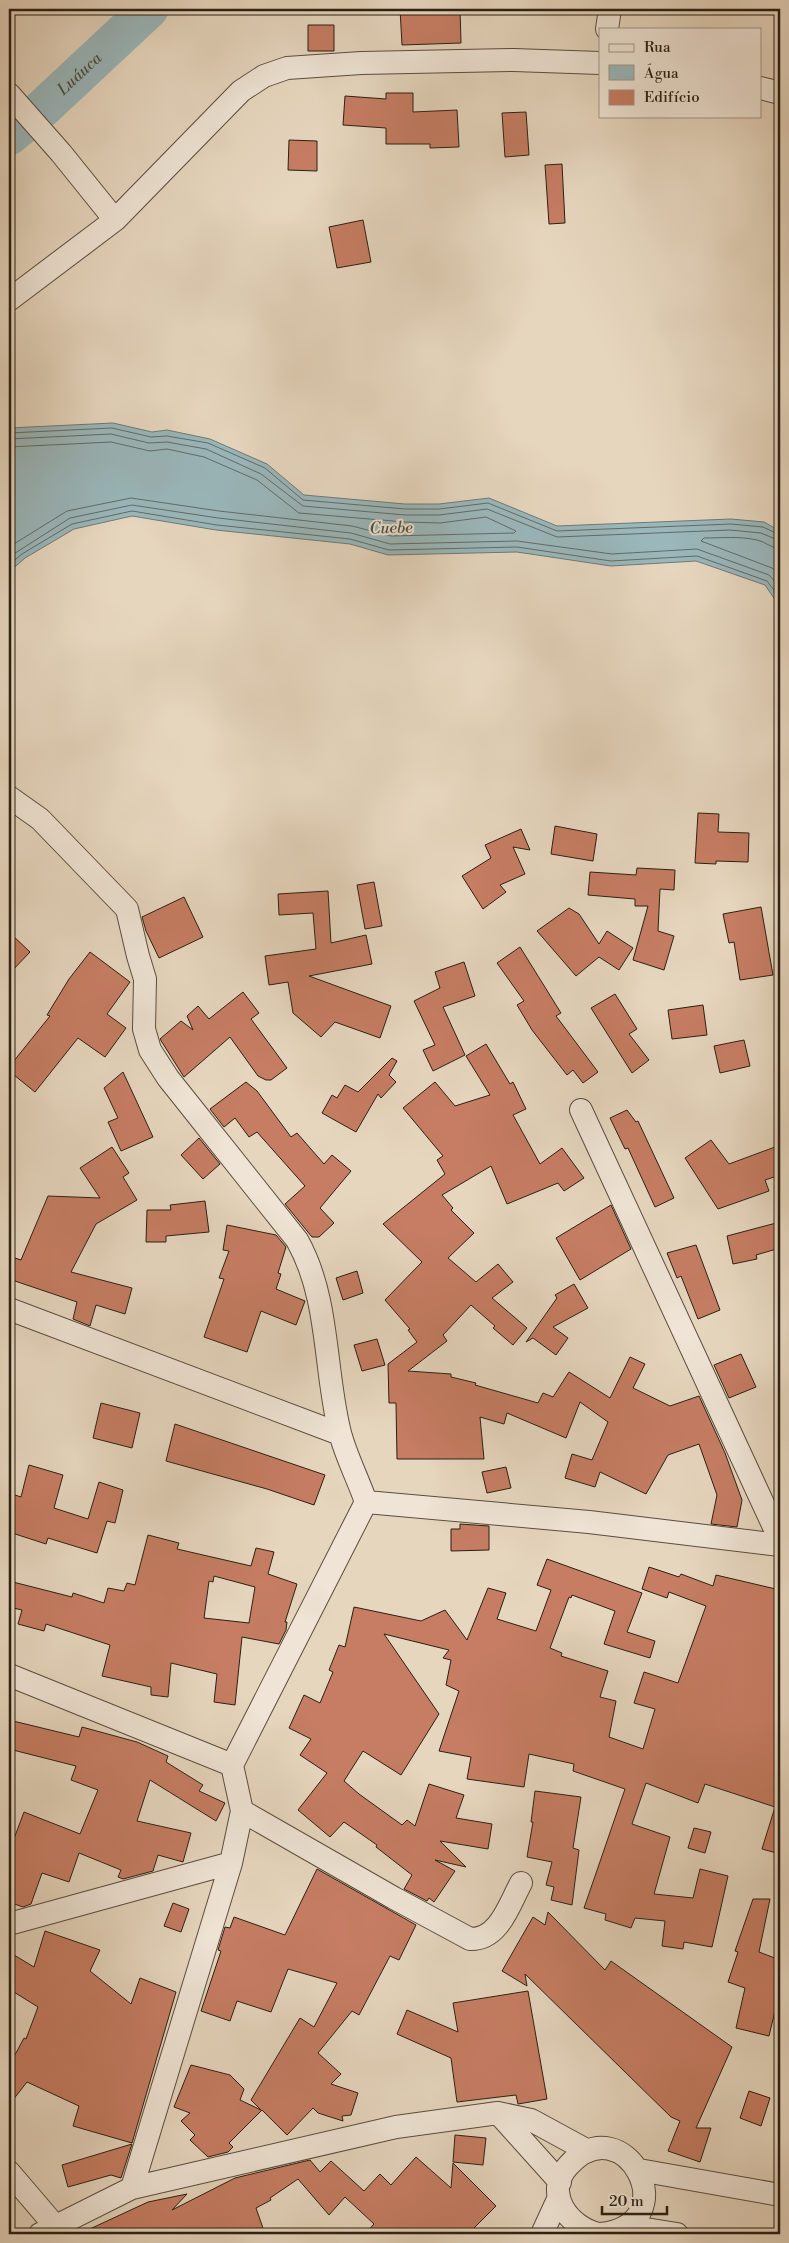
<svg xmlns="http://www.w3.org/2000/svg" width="789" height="2243" viewBox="0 0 789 2243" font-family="'Libre Bodoni',serif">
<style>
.water{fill:#9ab7bb;stroke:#6e7a78}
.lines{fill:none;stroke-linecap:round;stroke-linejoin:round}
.shore{stroke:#626b67;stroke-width:1}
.river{stroke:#9ab7bb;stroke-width:39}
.building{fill:#c67d63;stroke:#2b1f13;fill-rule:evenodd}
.street-casing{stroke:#5a4d3e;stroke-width:24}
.street{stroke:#efe4d5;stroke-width:22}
.labels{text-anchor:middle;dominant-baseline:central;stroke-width:4;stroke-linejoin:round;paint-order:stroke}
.water-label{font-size:16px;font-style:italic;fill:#4c4d45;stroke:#efe4d5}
</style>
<rect width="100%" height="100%" fill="#e6d6be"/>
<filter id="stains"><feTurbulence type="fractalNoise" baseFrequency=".004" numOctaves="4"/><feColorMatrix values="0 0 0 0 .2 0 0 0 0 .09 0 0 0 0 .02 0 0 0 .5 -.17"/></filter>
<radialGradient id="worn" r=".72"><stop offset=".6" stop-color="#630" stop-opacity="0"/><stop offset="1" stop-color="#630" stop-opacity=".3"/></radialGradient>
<!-- water -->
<path class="water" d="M113 423 152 432 167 430 210 439 267 464 304 495 405 504H439L489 498 557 526 731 519 764 522 780 531V607L765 585 696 561 611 566 517 552 388 555 350 544 216 530 132 516 74 529 25 558 9 572V428Z"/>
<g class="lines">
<!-- shore -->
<path class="shore" d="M9 433 112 428 151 437 167 436 208 443 265 468 303 500 405 509H439L488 503 557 531 731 524 763 527 780 535
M9 439 111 434 149 443 167 442 206 449 261 474 303 506 405 515H439L487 509 557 537 730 530 761 533 780 541
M9 447 111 442 150 451 167 449 204 457 257 480 299 513 405 522 440 523 486 517 516 531 514 533 391 536 352 526 219 511 131 498 67 511 9 547
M780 549C771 548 766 542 757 540 740 536 721 538 704 538L701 541 772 568 780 574
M9 557 70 518 132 505 218 518 351 533 390 544 517 541 612 554 697 549 769 575 780 587
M9 565 22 554 72 524 132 511 217 525 350 539 389 550 517 547 611 561 697 556 767 581 780 598"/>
<!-- river -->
<path class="river" id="s1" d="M9 136 43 108 149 9"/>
</g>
<!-- building -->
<path class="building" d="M400 9H460L461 43 402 45Z
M308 25H334V51H308Z
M386 93H413V112L457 110 459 147 430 148V144H386V128L343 125 345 96 386 99Z
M526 112 529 155 505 157 502 113Z
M289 140 317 141V171L288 170Z
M562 164 565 223 549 224 545 165Z
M363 220 371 262 337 268 329 227Z
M698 813 719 814 718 832 749 833 748 862 716 861V864L695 863Z
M555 826 597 834 593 861 551 854Z
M521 829 530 850 513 847 525 874 500 885 506 892 483 909 462 876 491 858 485 845Z
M637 868 675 870 674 890 660 889 658 931 674 936 664 970 633 960 648 906H635V899L588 895 590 872 636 875Z
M374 882 382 926 365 929 357 885Z
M328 891 331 943 366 935 372 964 309 976 391 1006 380 1038 335 1022 321 1037 293 1013 288 982 269 985 265 956 316 949 313 913 279 915 278 894Z
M184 897 203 937 159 958 146 931 142 917Z
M761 907 773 975 740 980 734 942 729 943 723 914Z
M569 908 579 914 599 944 607 931 633 948 619 970 599 957 576 976 537 931Z
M9 932 30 952 9 974Z
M520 947 561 1013 556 1016 598 1072 583 1083 573 1070 567 1075 532 1030 517 1005 524 1001 497 963Z
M90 952 130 982 107 1014 126 1028 105 1057 78 1038 35 1092 9 1071V1067L50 1016 47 1015 69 979Z
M464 962 475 996 443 1007 465 1055 433 1071 423 1050 435 1045 414 1001 440 988 435 972Z
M243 992 259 1013 251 1019 287 1068 271 1080H266L258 1076 230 1037 184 1077 160 1039 181 1021 193 1030 187 1016 198 1006 209 1019Z
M615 994 637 1029 629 1034 649 1060 632 1073 591 1008Z
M703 1005 707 1035 672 1039 668 1010Z
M744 1040 750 1066 720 1073 714 1046Z
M486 1044 510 1084 513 1082 526 1109 513 1115 540 1164 562 1148 584 1178 564 1191 558 1183 507 1204 491 1166 442 1195 453 1208 451 1210 474 1233 448 1258 476 1282 498 1264 513 1282 492 1298 527 1328 513 1345 493 1328 495 1326 471 1305 443 1335 447 1341 408 1371 451 1374V1377L476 1383 475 1385 538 1403 543 1393 553 1397 569 1372 610 1398 630 1357 645 1364 633 1388 670 1406 699 1396 725 1453 742 1500 737 1527 711 1524 717 1495 699 1444 668 1455 646 1494 600 1472 595 1487 565 1478 572 1454 592 1460 608 1422 580 1402 566 1438 507 1413 504 1424 480 1417 484 1459H397L396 1403H389L388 1364 417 1342 408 1330 410 1329 385 1300 422 1262 383 1224 445 1174 437 1160 443 1156 403 1108 435 1082 455 1106 490 1095 466 1056Z
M392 1058 397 1061 389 1075 396 1082 381 1098 378 1094 356 1132 322 1113 332 1095 337 1098 345 1085 358 1092Z
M123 1072 153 1137 121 1151 108 1122 118 1118 104 1088Z
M246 1082 257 1091 291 1137 297 1133 324 1164 332 1155 351 1171 320 1208 334 1223 319 1237H312L285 1204 305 1186 257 1132 249 1137 235 1118 224 1127 210 1109Z
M627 1110 636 1122 638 1121 674 1198 655 1207 628 1148 625 1149 610 1118Z
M199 1138 220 1164 203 1179 181 1155Z
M711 1140 729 1164 775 1147 780 1160V1175L765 1180 769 1191 718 1209 685 1158Z
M112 1147 129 1173 123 1177 137 1200 96 1224 71 1272 132 1288 125 1314 96 1305 90 1326 73 1319 77 1302 9 1279V1256L21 1260 48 1196 100 1198 80 1168Z
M205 1201 209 1232 166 1236V1242H146L147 1210H171L170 1205Z
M611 1205 631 1249 580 1280 556 1238Z
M780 1222V1248L756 1255 757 1259 733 1264 727 1236Z
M227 1225 276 1235 286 1247 278 1273 281 1274 276 1289 305 1301 296 1325 261 1311 247 1352 204 1337 224 1279 219 1278 229 1251 223 1250Z
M696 1245 720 1310 698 1319 681 1276 677 1278 667 1253Z
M357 1271 363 1293 343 1300 336 1278Z
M574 1284 588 1308 553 1327 568 1338 556 1355 533 1338 526 1342 557 1298 555 1295Z
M377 1339 385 1365 362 1371 354 1345Z
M741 1354 756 1387 729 1398 714 1365Z
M101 1403 140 1413 132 1448 93 1438Z
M175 1424 325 1475 314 1505 267 1489 166 1461Z
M29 1465 63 1475 54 1508 88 1519 99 1482 123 1490 115 1523 107 1521 97 1553 48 1538 46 1544 9 1532V1493L21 1497Z
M506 1467 511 1488 487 1493 482 1472Z
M460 1524 489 1526V1550L451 1551V1529H460Z
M148 1535 179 1543 177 1549 251 1566 256 1548 274 1552 268 1574 297 1584 285 1622H287L286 1630 279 1644 242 1637 235 1705 214 1702 217 1674 171 1663 168 1697 151 1695V1687L102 1676 110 1645 46 1624 44 1631 18 1624 22 1610 9 1607V1581L72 1597 73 1593 104 1603 108 1588 124 1591 127 1583 135 1585ZM214 1576 255 1587 249 1623 204 1618 209 1581 213 1582Z
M547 1559 642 1593 627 1632 655 1641 650 1658 604 1644 615 1611 572 1595 571 1598 569 1597 550 1648 562 1653 561 1656 608 1671 600 1697 616 1701 609 1737 643 1749 655 1709 634 1703 644 1672 678 1683 706 1606 669 1592 667 1598 642 1589 649 1567 679 1577 681 1574 713 1586 716 1575 780 1590V1854L762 1849 775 1807 705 1784 698 1803 646 1783 632 1824 670 1837 654 1894 693 1898 700 1869 728 1876 712 1947 684 1942 683 1949 662 1946 665 1921 635 1918 631 1928 605 1920 606 1914 584 1908 625 1789 573 1771 574 1764 529 1754 524 1787 467 1779 471 1757 439 1751 459 1691 446 1685 451 1660 443 1658 449 1650 384 1634 439 1714 401 1775 363 1751 344 1781 359 1794 402 1825 407 1820 415 1826 429 1784 464 1795 456 1818 492 1824 488 1849 440 1841 466 1867 435 1860 455 1871 434 1902 429 1898 427 1901 404 1889 412 1875 376 1847 377 1845 344 1822 330 1837 298 1810 327 1773 300 1755 311 1739 289 1728 304 1695 320 1703 333 1672 329 1670 339 1645 345 1647 354 1607 421 1621 445 1610 467 1640 488 1588 506 1593 497 1619 536 1631 551 1590 537 1585Z
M9 1720 79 1737 82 1727 137 1742 168 1756 166 1762 203 1785 199 1791 225 1803 216 1821 150 1780 137 1821 191 1833 183 1862 158 1855 153 1871 123 1879 118 1877 121 1870 79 1853 69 1882 42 1873 31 1904 23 1907 9 1902V1852L24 1812 80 1834 98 1790 71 1780 76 1766 9 1749Z
M535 1791 581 1797 573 1848 579 1850 572 1905 551 1900 554 1887 546 1885 552 1862 527 1857 533 1822H531Z
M694 1828 711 1832 705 1853 688 1848Z
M317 1869 416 1925 399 1960 390 1956 359 2015 352 2011 318 2053 341 2074 331 2084 358 2093 351 2115 342 2116 343 2121 318 2113 313 2108 287 2135 262 2110 229 2143 233 2147 228 2152 208 2157 190 2140 195 2135 181 2121 190 2113 174 2107 191 2065 230 2075 244 2089 240 2100 261 2110 251 2100 300 2018 314 2027 337 1983 288 1969 271 2012 237 2001 230 2021 201 2011 221 1951 218 1950 225 1927 230 1928 234 1917 285 1935Z
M753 1899H770L759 1952 780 1960V2012L775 2011 769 2036 736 2028 745 1988 728 1982 738 1952 735 1951Z
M173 1903 189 1909 181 1932 164 1926Z
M548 1912 605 1970 611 1961 732 2047 696 2128H711L700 2162 668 2151 680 2121 671 2117 525 1974 527 1986 502 1971 533 1917 545 1925Z
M45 1931 100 1950 90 1971 131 2004 140 1978 176 1992 132 2143 73 2126 79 2106 27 2082 9 2105V2066L24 2038 26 2039 38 2007 9 1989V1952L34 1967Z
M528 1991 547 2099 518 2104 516 2095 457 2102 451 2058 397 2034 407 2010 458 2032 453 2003Z
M749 2091 770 2098 761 2126 740 2118Z
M455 2135 486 2138 483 2165 453 2162Z
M132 2144 121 2178 111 2175 68 2187 62 2165Z
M416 2157 451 2188 453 2163 496 2206 468 2234H365L374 2224 345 2197 329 2215 298 2179 270 2198 271 2200 256 2208 265 2234H79L148 2202 187 2194 172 2210 235 2178 310 2160 320 2172 331 2161 364 2191 380 2174 391 2185Z"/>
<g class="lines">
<!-- street casing -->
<g class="street-casing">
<path id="street" d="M607 29 610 9
M760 88 780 93
M9 94 61 153 115 220
M9 300 115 220 241 91 264 76 287 68 361 63 514 60 600 63
M9 797 40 819 127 909 138 956 145 979 144 1029 150 1050 168 1078 297 1240C330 1298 324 1370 340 1433 346 1456 358 1479 366 1502L232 1765 242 1811 231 1863 132 2188
M581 1110 780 1540
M9 1309 340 1434
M366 1502 589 1522 780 1545
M9 1675 232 1765
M242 1811 394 1898 470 1939C499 1940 509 1905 521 1883
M9 1924 231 1863
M498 2113 560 2182
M639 2170 780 2195
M9 2172 56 2227
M627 2226 677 2234
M40 2234 132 2188 396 2127 498 2113 531 2120 588 2151
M542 2234 559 2197
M598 2234C569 2227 543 2193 568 2166 624 2103 689 2224 601 2234"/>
</g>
<!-- street -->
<use href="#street" class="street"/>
</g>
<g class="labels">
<!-- water labels -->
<g class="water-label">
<text stroke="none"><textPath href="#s1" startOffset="94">Luáuca</textPath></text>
<text transform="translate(391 528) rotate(-1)">Cuebe</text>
</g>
</g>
<!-- margin -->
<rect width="789" height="2243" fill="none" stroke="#e6d6be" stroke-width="30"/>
<rect x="10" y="10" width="769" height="2223" fill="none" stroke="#2b1f13" stroke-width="2.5"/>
<rect x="15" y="15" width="759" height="2213" fill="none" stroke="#2b1f13"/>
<!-- legend -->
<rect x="599" y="28" width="162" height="90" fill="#efe4d5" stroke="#a19587"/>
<rect x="609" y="44" width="25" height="8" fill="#efe4d5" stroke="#a19587"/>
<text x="644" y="52" font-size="15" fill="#2b1f13">Rua</text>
<rect x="609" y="65" width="25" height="15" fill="#9ab7bb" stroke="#a19587"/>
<text x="644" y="78" font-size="15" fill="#2b1f13">Água</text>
<rect x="609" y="90" width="25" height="15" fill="#c67d63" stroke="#a19587"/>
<text x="644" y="102" font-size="15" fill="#2b1f13">Edifício</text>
<!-- scale -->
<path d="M602 2206v8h65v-8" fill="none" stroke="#2b1f13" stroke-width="2.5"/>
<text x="609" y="2206" font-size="15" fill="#2b1f13" stroke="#efe4d5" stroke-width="4" paint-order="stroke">20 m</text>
<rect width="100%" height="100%" filter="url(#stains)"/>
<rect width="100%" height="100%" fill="url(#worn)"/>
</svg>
